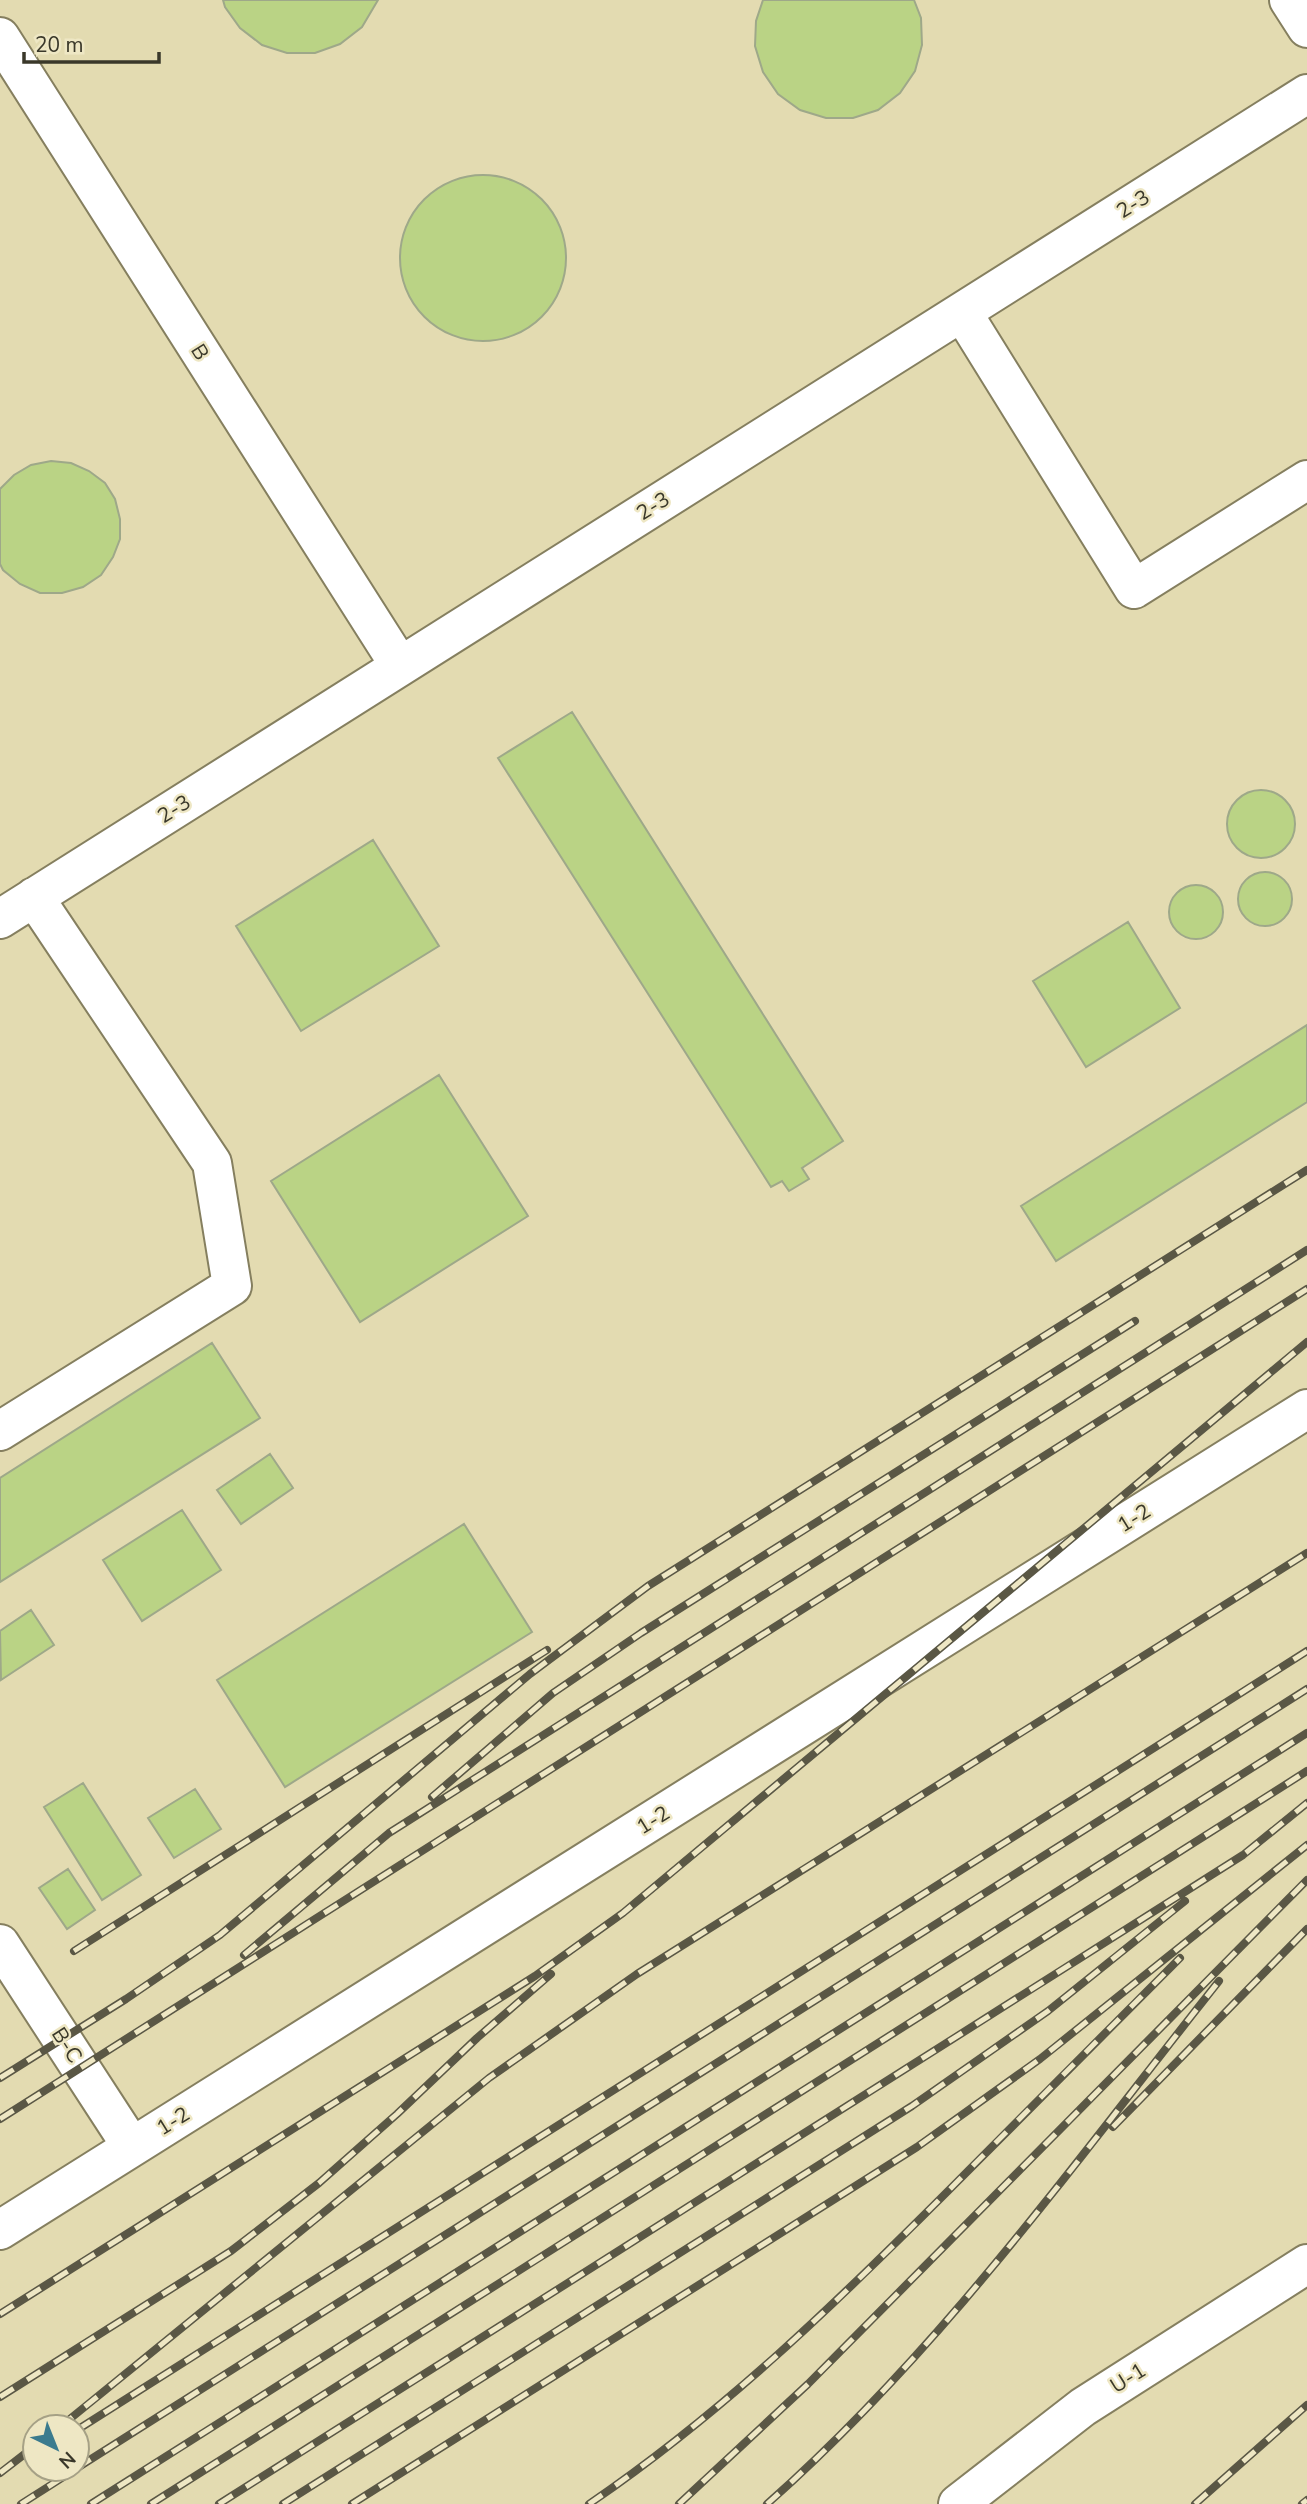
<svg xmlns="http://www.w3.org/2000/svg" width="1307" height="2504" viewBox="0 0 1307 2504" font-family="'Nunito Sans',sans-serif">
<style>
.built{fill:#e3dbb1;fill-rule:evenodd}
.building{fill:#bad385;stroke:#9ea889;stroke-width:2}
.lines{fill:none;stroke-linecap:round;stroke-linejoin:round}
.minor-casing{stroke:#857f5f;stroke-width:42}
.minor{stroke:#fff;stroke-width:38}
.rail-casing{stroke:#5a5745;stroke-width:8}
.rail{stroke:#eee7c4;stroke-width:5;stroke-dasharray:16;stroke-linecap:butt}
.labels{text-anchor:middle;dominant-baseline:central;stroke-width:5;stroke-linejoin:round;paint-order:stroke}
.street-label{font-size:21px;fill:#3a382a;stroke:#eee7c4}
</style>
<rect width="100%" height="100%" fill="#eee7c4"/>
<!-- built -->
<path class="built" d="M0 0H1307V2504H0ZM35 2427H77V2469H35Z"/>
<!-- building -->
<path class="building" d="M223 0H378L362 27 340 44 315 53H287L262 45 240 28 225 7Z
M763 0H914L921 18 922 45 915 71 900 93 878 110 853 118H826L800 110 778 94 763 72 755 46 756 21Z
M400 258a83 83 0 1 1 166 0a83 83 0 1 1-166 0Z
M51 461 71 463 89 471 105 483 115 499 120 519V539L113 557 101 575 83 587 62 593H40L20 584 3 570 0 564V489L14 475 31 465Z
M572 712 843 1141 802 1168 809 1179 789 1191 782 1181 771 1187 498 758Z
M1227 824a34 34 0 1 1 68 0a34 34 0 1 1-68 0Z
M373 840 439 946 301 1031 236 926Z
M1238 899a27 27 0 1 1 54 0a27 27 0 1 1-54 0Z
M1169 912a27 27 0 1 1 54 0a27 27 0 1 1-54 0Z
M1128 922 1180 1008 1086 1067 1033 981Z
M1307 1025V1102L1056 1261 1021 1206Z
M439 1075 528 1216 360 1322 271 1181Z
M212 1343 260 1418 0 1582V1478Z
M270 1454 293 1488 241 1524 217 1490Z
M182 1510 221 1570 142 1621 103 1560Z
M464 1524 532 1632 285 1787 217 1680Z
M31 1610 54 1645 1 1680 0 1631Z
M83 1783 141 1875 102 1900 44 1807Z
M195 1789 221 1829 174 1858 148 1818Z
M68 1869 95 1910 67 1929 39 1888Z"/>
<g class="lines">
<!-- minor casing -->
<g class="minor-casing">
<path id="minor" d="M1289 0 1307 28
M0 37 400 666
M962 312 1134 589 1307 480
M0 919 1307 94
M0 1431 232 1286 212 1163 34 897
M0 1944 132 2147
M0 2230 1307 1409
M958 2504 1083 2407 1307 2264"/>
</g>
<!-- minor -->
<use href="#minor" class="minor"/>
<!-- rail casing -->
<g class="rail-casing">
<path id="rail" d="M432 1797 553 1693 641 1633 1135 1321
M74 1951 547 1650
M244 1955 389 1833 1307 1250
M0 2078 126 1999 220 1935 530 1674 648 1586 1307 1170
M0 2119 1307 1289
M1113 2127 1307 1929
M0 2314 535 1976 623 1913 1307 1342
M0 2397 231 2251 319 2183 397 2114 477 2038 551 1974
M60 2427 489 2078 637 1974 1307 1553
M77 2430 1307 1651
M77 2468 1307 1689
M0 2473 35 2446
M21 2504 76 2469
M91 2504 1307 1733
M151 2504 1307 1771
M219 2504 1243 1855 1307 1803
M283 2504 912 2106 1048 2011 1185 1901
M352 2504 917 2147 1040 2059 1307 1845
M589 2504C724 2412 837 2302 952 2187 1028 2110 1104 2034 1180 1958
M679 2504 808 2384 1307 1880
M767 2504C940 2351 1076 2161 1219 1981
M1195 2504 1307 2405
M1302 2504 1307 2500"/>
</g>
<!-- rail -->
<use href="#rail" class="rail"/>
</g>
<g class="labels">
<!-- street labels -->
<g class="street-label">
<text transform="translate(1133 204) rotate(-32)">2-3</text>
<text transform="translate(200 352) rotate(58)">B</text>
<text transform="translate(653 506) rotate(-32)">2-3</text>
<text transform="translate(174 809) rotate(-32)">2-3</text>
<text transform="translate(1134 1518) rotate(-32)">1-2</text>
<text transform="translate(653 1820) rotate(-32)">1-2</text>
<text transform="translate(67 2045) rotate(57)">B-C</text>
<text transform="translate(173 2121) rotate(-32)">1-2</text>
<text transform="translate(1128 2378) rotate(-32)">U-1</text>
</g>
</g>
<!-- north arrow -->
<g transform="translate(56 2448) rotate(137)"><circle r="33" fill="#eee7c4" stroke="#a6a186" stroke-width="2"/>
<path d="M0-5L12 26L0 18L-12 26Z" fill="#3b7b8e"/>
<text y="-10" font-size="19" font-weight="bold" text-anchor="middle" fill="#3a382a">N</text>
</g>
<!-- scale -->
<path d="M24 52v10h135v-10" fill="none" stroke="#3a382a" stroke-width="3.5"/>
<text x="35" y="52" font-size="21" fill="#3a382a" stroke="#eee7c4" stroke-width="5" paint-order="stroke">20 m</text>
</svg>
